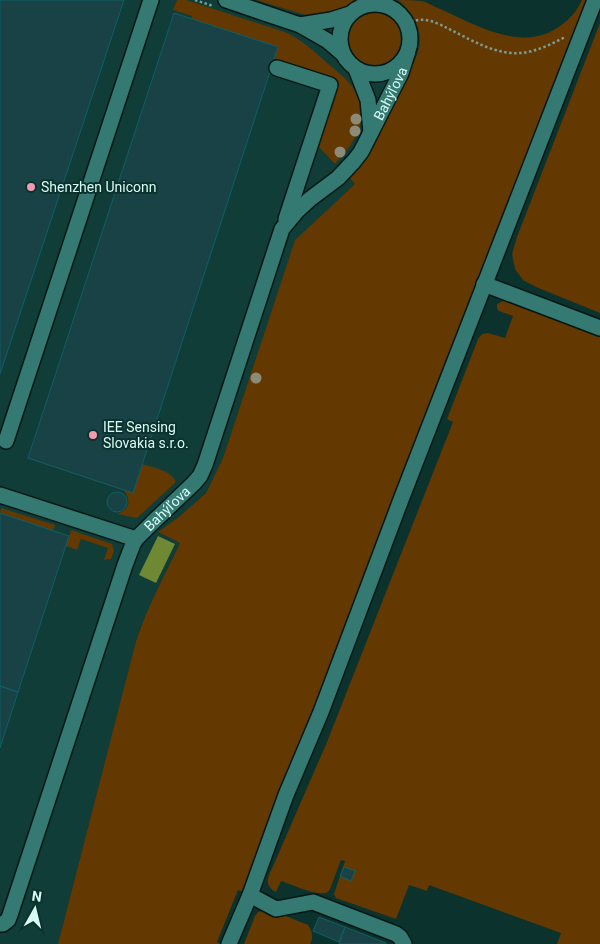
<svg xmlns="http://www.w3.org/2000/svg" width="600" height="944" viewBox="0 0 600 944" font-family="Roboto,sans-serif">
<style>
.built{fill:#103d38}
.green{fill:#633801}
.water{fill:#6e8833}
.building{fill:#184246;stroke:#0f5f66}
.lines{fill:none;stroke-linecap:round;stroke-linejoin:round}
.minor-casing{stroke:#031815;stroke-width:18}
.path{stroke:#799d97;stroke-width:2.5;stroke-dasharray:2.5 2.5;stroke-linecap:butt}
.minor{stroke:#347a72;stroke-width:15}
.tree{fill:#8d8b77}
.poi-dot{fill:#f29aaf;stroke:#0c322e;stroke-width:2}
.labels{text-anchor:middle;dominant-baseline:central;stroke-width:4;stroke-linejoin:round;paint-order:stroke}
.street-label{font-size:14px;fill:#d8faf4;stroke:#0c322e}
.poi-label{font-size:14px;fill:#d8faf4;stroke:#0c322e;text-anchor:start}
</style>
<rect width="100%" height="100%" fill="#0c322e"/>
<!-- built -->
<path class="built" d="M0 0H256L312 17 343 9 355 0H398L412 13 416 21 419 32 420 40 418 51 392 105 377 141 363 163 350 178 355 184 295 240 223 458 206 493 180 516 158 532 180 543 157 590 139 630 136 641 58 944H0Z"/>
<!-- green -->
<path class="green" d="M177 0H186L285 32C300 39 313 50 325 61 334 69 344 76 351 85 360 96 364 115 359 129 354 142 344 154 335 164L318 146 331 78 274 59 278 48 191 19 192 16 173 10Z
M256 0H355L343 9 332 15 312 17Z
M398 0C405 0 414 0 421 1 427 2 433 6 438 8 475 24 522 54 560 26 570 19 577 11 582 0H591L244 892 238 890 217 942 221 944H58L136 641C147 607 165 575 180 543L158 532 180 516 206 493 223 458 295 240 355 184 350 178C358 170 365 161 371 151 380 137 385 121 391 106 400 87 420 59 420 39 419 22 410 10 398 0Z
M349 39a26 26 0 1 1 52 0a26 26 0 1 1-52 0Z
M600 23V313L536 287 523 280 515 269 512 254 517 237Z
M511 299 600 332V944H557L561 933 429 885 427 891 409 885 396 919 336 898 334 894 345 861 341 860 330 889C328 892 328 893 324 893 315 895 290 884 281 881L276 892C262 884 269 876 274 864L327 742 453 422 447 419 478 339 482 334 488 333 505 338 513 316 499 311 497 308V304L503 301Z
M142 464C154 468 171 470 176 482L137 518 117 514C131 509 131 499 123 489Z
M1 508 55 525 53 531 0 513Z
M71 530 112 544 114 551 111 559 104 560 108 548 81 539 77 550 66 546Z
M262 911 276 912 308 925C312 931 314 937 310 944H244L255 916 258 912Z"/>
<!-- water -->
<path class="water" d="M158 536 175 544 156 583 139 575Z"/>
<!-- building -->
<path class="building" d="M0 0H124L0 374Z
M174 13 278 47 133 493 28 458Z
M107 502a10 10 0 1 1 20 0a10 10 0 1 1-20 0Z
M0 513 69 536 18 692 0 686Z
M0 686 18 692 0 748Z
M344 867 355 871 351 881 340 876Z
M319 917 345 927 339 942 313 931Z
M345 927 386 943V944H339Z"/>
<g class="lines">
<!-- minor casing -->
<g class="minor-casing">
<g id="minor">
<path d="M226 0 300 25 328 41 343 54"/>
<circle cx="375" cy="39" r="35"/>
<path d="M300 25 331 20 350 14"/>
<path d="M277 68 330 85 286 219"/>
<path d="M356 69 368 100 371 132"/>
<path d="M484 284 600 328"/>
<path d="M6 441 151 0"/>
<path d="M0 495 136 539"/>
<path d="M250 895 276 909 313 902 396 934 400 937 404 944"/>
<path id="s1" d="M0 924H3L8 920 10 915 125 565 133 544 136 539 152 523 194 483 200 476 205 465 282 229 297 211 310 199 338 178 354 161 361 152 401 73 407 54"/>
<path d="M229 944 250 895 286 795 321 712 402 497 595 0"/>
</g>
</g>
<!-- path -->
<path class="path" d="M195 0 213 6
M406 22C413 21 419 19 426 20 433 21 441 25 447 28 470 39 494 55 521 53 535 52 552 44 565 37"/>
<!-- minor -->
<use href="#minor" class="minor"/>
</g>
<!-- trees -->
<g class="tree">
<circle cx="356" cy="119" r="5.5"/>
<circle cx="355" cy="131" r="5.5"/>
<circle cx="340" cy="152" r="5.5"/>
<circle cx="256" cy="378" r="5.5"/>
</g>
<!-- markers -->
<g class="poi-dot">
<circle cx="31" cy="187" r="5"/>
<circle cx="93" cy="435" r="5"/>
</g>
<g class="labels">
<!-- street labels -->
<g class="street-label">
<text stroke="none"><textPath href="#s1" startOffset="938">Bahýľova</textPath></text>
<text stroke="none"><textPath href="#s1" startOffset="455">Bahýľova</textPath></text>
</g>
<!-- poi labels -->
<g class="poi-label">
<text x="41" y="187">Shenzhen Uniconn</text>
<text x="103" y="427">IEE Sensing<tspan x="103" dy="16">Slovakia s.r.o.</tspan></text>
</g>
</g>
<!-- north arrow -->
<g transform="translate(35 909) rotate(8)" stroke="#0c322e" stroke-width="4" paint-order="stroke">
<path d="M0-4L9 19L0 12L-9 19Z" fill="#d8faf4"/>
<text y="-8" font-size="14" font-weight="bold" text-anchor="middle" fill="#d8faf4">N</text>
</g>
</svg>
